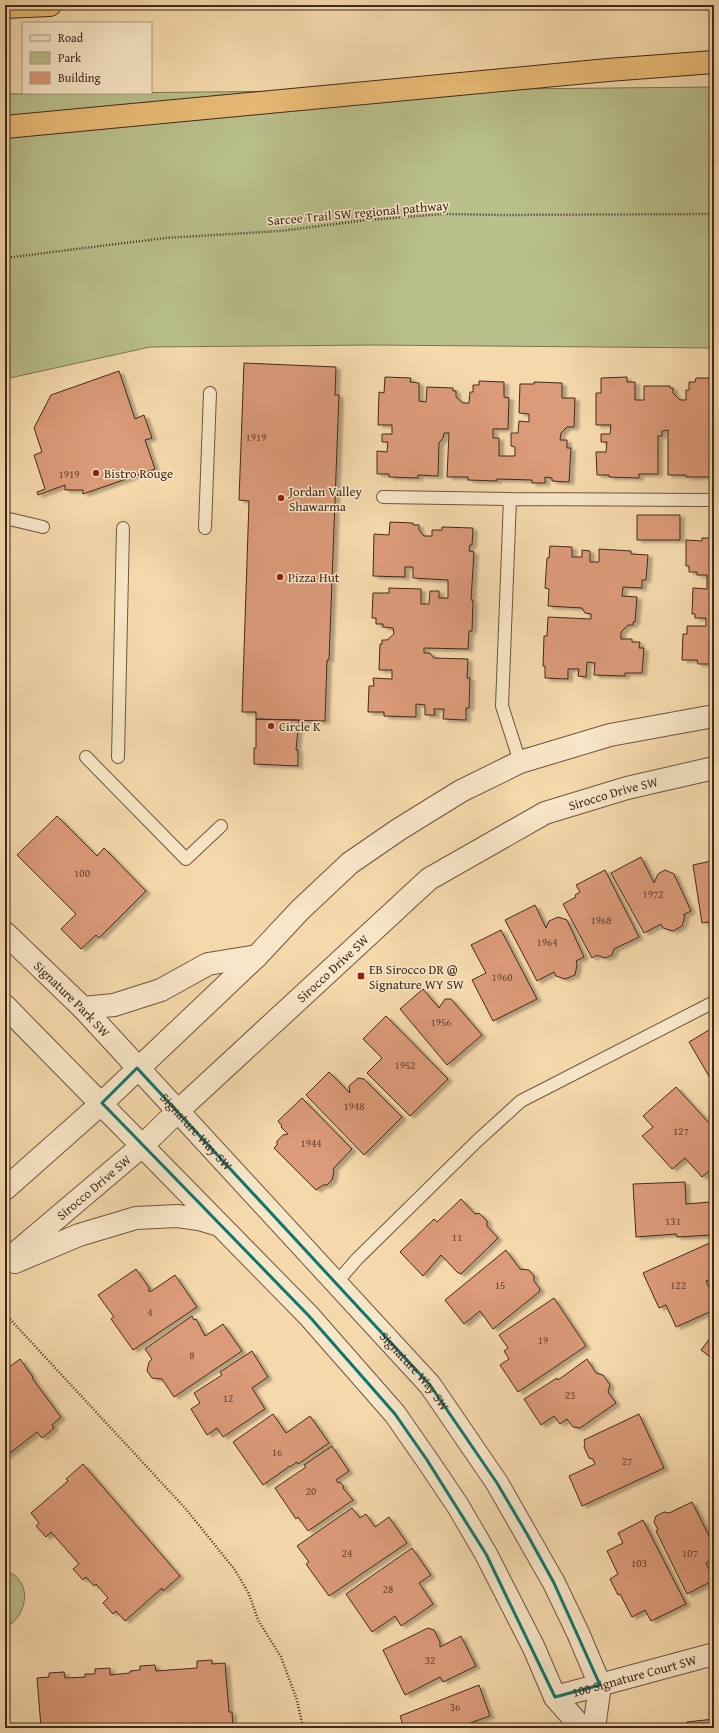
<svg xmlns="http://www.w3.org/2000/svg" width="719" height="1733" viewBox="0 0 719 1733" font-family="'Gentium Book Plus',serif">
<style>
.green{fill:#b9c08b;stroke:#7c7454}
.building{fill:#db9a78;stroke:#40291e;filter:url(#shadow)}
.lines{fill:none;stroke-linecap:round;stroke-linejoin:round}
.service-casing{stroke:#6d5541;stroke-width:14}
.minor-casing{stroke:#6d5541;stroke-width:24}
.tertiary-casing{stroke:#6d5541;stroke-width:24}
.trunk-casing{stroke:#40291e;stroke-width:24}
.path{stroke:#40291e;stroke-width:2.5;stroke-dasharray:1 2;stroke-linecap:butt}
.service{stroke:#f8e6c8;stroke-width:12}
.minor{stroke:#f8e6c8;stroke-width:22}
.tertiary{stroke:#f8e6c8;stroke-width:22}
.trunk{stroke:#eabc76;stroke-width:22}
.marked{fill:none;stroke:#0f766e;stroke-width:3;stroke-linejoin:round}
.poi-dot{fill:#8f2418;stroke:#f8e6c8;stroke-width:1.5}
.labels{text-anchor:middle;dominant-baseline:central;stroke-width:3;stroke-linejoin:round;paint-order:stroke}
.number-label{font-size:11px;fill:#674534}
.street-label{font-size:13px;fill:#40291e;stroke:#f8e6c8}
.poi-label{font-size:13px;fill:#40291e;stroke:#f8e6c8;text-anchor:start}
</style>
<defs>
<filter id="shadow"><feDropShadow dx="4.5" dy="2.5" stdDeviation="1" flood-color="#0004"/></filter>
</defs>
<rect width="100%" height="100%" fill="#f5d9ab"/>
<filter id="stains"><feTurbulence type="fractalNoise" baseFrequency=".005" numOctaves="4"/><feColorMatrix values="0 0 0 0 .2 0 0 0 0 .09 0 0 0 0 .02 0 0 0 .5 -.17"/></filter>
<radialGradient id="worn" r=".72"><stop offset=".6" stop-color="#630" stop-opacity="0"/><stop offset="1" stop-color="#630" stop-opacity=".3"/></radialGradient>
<!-- green -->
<path class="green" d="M714 87V348L375 345 150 347 5 379V94Z
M5 1571C33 1578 29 1616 5 1628Z"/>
<!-- building -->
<path class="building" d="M244 363 336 367 335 395H339L329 660H327L325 721 256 719V712H242L249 501 239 500Z
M119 371 135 419 144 415 152 438 145 440 155 469 83 494V490H65V485L38 495 37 492 45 489 34 455 42 452 34 428 51 395Z
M385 377 411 378 410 382 419 383V401L426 402 427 387 453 388V391H456V397L463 403H469L470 392H473V385H479V381L504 382V397L509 398 508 429H493V438H499V456H515V447L511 446V433H518L519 421 529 422V414L519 413 520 384H534V382L562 383V398H575L574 427H567L561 433 560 440H567V448H571L569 482 552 481V478L545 477V483H532V480L497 479V481L468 480V477H447L449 433H444L443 438 439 443 438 476 418 475V478L389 477V474H377V451L387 452 388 442H382V434H392V425H378L379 392 384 393Z
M627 377V382H635V400H644V386H670V388H673V393L680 400H686V390H689V382H695L696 378H714V425H711V434H714V477H686V475H668V430L662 431V436H658V474H639V478L609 477V475H597L596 452H606L607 442H601V434H610L611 425H596V393H601V378Z
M637 515H680V540H637Z
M390 522 413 523V525H419V530L424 536H432V530H442V527L473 528 472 545H470L469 551 474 552 471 600H473L472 631H469L468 649 424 648V653H430L434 658 468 659 467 678H470L469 708H466V720L443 719 444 709H434L435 715H425V705L416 704V717L384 716V712H368L369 686H374L373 678 392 679V670H379L380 644H382V640H387L394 634 393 628 383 627V624H376V618H372L373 593H389V588L421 589V604H429L430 591H439V598H448V580L413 578V567H405V577L373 576 374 534 389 535Z
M702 538H714V664H698L697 660H682L683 634H687V626H706V618H695V614H692L693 588 707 589V575H697V572H689V566H686V540L702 541Z
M550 546 572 547V557H582V550L590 551V562H599V549L631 551V554L648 555 646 580H642V588L623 587 622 596 637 597 635 622H633V625H628L621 632V639H632V642H640L639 648H644L642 673H625V676L594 675 595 663 587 662 586 677 578 676 579 669H568V679L545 678V666H543L544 636H547L548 617 591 619V614L585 613 582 608 548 606 549 589 545 588 547 558H549Z
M256 719 299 720 296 750H298V766L254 764V748H256Z
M57 816 97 856 104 848 146 891 99 938 96 935 81 949 61 929 76 914 17 855Z
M641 857 654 883 658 874 665 870 674 874 691 911 683 915 685 916 682 926 673 931 663 928 661 924 644 933 611 873Z
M711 861 712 862H714V921L702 923 693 865Z
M605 870 639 937 614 949 612 955 605 958 597 955 592 958 563 904 576 897 575 895 580 892 576 885Z
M535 905 546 928 549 921 558 917 567 920 584 957 576 961 577 965 575 975 565 979 556 976 554 972 537 981 505 920Z
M501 930 537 999 493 1021 472 980 486 973 471 945Z
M423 989 439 1008 445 999H451L482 1035 447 1065 400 1009Z
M386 1016 448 1079 410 1116 367 1073 382 1058 363 1039Z
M714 1027V1076L710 1078 689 1042Z
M329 1072 350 1093 349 1086 358 1078 364 1079 402 1117 364 1155 306 1095Z
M676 1087 710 1124 714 1120V1167L702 1177 685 1158 672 1169 642 1136 653 1127 643 1116Z
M302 1098 352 1149 333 1169 334 1171 332 1180 327 1185H323L316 1190 274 1148 277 1145V1141L283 1135 288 1134 281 1127 282 1126 278 1121Z
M685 1182 686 1204 710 1202 712 1235 677 1237 676 1234 636 1237 633 1184Z
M461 1199 475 1214 479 1213 487 1221V1226L498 1238 461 1274 457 1272 441 1255 423 1276 400 1252 434 1219 437 1222Z
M714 1241V1278L706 1281 710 1289 711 1288 714 1294V1310L676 1327 666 1305 659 1308 643 1273Z
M506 1250 520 1269 529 1270 534 1276V1281L540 1289 539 1292 493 1329 480 1311 464 1324 445 1300Z
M136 1269 150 1289 148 1290 150 1292 175 1275 197 1307 133 1350 111 1319 114 1317 98 1295Z
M554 1298 586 1346 518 1392 500 1365 509 1359 504 1351 508 1348 499 1335Z
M192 1316 194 1320 196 1319 205 1336 223 1324 242 1351 174 1397 162 1379 152 1378 147 1371 149 1362 152 1359 145 1349Z
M714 1333V1369L713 1359 701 1350Z
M252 1351 268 1377 252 1388 265 1409 223 1437 217 1428 207 1435 191 1409 200 1403 194 1393 222 1375 220 1372Z
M20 1359 33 1377 32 1378 61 1417 52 1425 54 1428 42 1438 37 1432 5 1457V1370Z
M587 1359 596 1373 603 1375 610 1385 608 1392 616 1403 580 1428 573 1427 567 1419 560 1424 554 1416 541 1425 524 1399 557 1378 558 1380Z
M273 1414 286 1433 310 1416 329 1443 298 1464 297 1462 290 1467V1466L263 1485 233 1442Z
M639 1414 664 1468 582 1506 569 1476 595 1464 593 1459 589 1458 584 1447 585 1443 584 1440Z
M332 1446 349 1471 336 1480 338 1483 340 1482 344 1487 343 1488 353 1500 308 1531 298 1517 296 1519 275 1488 306 1467 304 1465Z
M83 1464 180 1576 163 1591 162 1588 125 1621 116 1611 113 1614 103 1603 108 1598 96 1584 94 1586 86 1577 83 1580 73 1569 79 1564 51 1532 46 1537 36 1526 39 1523 31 1513 68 1481 66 1479Z
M692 1502 714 1546V1559L706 1563 714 1580 687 1594 656 1531 658 1530 654 1522 656 1516 664 1512 669 1513Z
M352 1508 360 1518 366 1514 375 1527 389 1517 407 1543 329 1596 306 1564 309 1562 297 1546Z
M643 1520 686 1604 651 1621 645 1610 632 1617 620 1594 618 1595 610 1579 618 1574 607 1551 623 1543 618 1533Z
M412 1548 431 1575 419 1583 433 1604 401 1626 395 1616 372 1632 346 1594Z
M428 1628 434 1630 440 1642V1647L461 1636 476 1666 443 1682 440 1677 405 1695 383 1650Z
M212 1660V1664L225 1663 229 1712H232L233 1728H38L41 1727 37 1678 49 1677V1673L64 1672 65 1678 85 1677V1674H95V1669L110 1668V1675L130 1673V1671L140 1670V1666L155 1665 156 1671 197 1668V1661Z
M479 1685 490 1716 470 1723 472 1728H404L400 1716Z
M714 1719V1728H688L687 1727V1722Z"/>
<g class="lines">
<!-- service casing -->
<g class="service-casing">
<path id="service" d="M383 497 510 499
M5 518 43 527
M205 528 210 393
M86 757 186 859 221 826
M118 757 123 528
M520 762 502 706 510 499 714 500
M337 1282 357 1259 477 1141 521 1101 714 1002"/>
</g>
<!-- minor casing -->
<g class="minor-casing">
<g id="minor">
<path id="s1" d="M5 933 83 1008 430 1385 497 1483 554 1583 578 1633 600 1685 594 1728"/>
<path d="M5 1006 309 1316 395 1414 427 1460 458 1506 486 1554 534 1648 555 1697 582 1728"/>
<path id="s2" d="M555 1697 714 1654"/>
</g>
</g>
<!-- tertiary casing -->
<g class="tertiary-casing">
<g id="tertiary">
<path d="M83 1008 114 1005 161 990 208 964 257 956"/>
<path d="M5 1189 102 1103 257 956 300 910 350 863 398 830 461 791 520 762 610 735 714 716"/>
<path id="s3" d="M5 1262 142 1146 179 1110 429 879 545 813 627 788 714 768"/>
<path d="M15 1262 79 1235 136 1218 177 1216 199 1219 219 1225"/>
</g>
</g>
<!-- trunk casing -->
<g class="trunk-casing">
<path id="trunk" d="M5 7 50 5
M5 127 608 70 714 62"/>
</g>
<!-- path -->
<path class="path" d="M5 258 165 238 280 231 367 220 444 214 502 215 714 214
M8 1317 185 1508 235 1570 249 1594 258 1620 281 1657 297 1700 303 1728"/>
<!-- service -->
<use href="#service" class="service"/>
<!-- minor -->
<use href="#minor" class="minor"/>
<!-- tertiary -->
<use href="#tertiary" class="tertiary"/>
<!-- trunk -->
<use href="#trunk" class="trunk"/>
</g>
<!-- marked area -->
<path class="marked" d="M137 1068 430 1385 497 1483 527 1534 554 1583 600 1685 555 1697 486 1554 427 1460 395 1414 309 1316 102 1103Z"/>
<!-- markers -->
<g class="poi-dot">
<circle cx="96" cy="473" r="4"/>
<circle cx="281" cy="498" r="4"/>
<circle cx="280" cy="577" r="4"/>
<circle cx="271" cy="726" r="4"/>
<rect x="357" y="972" width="8" height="8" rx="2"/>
</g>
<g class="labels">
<!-- number labels -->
<g class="number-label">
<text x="256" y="437">1919</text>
<text x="69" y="474">1919</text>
<text x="82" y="873">100</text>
<text x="653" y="894">1972</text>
<text x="601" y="920">1968</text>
<text x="547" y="942">1964</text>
<text x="502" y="977">1960</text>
<text x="441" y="1022">1956</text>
<text x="405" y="1065">1952</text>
<text x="354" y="1106">1948</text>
<text x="681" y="1131">127</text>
<text x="311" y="1143">1944</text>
<text x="673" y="1221">131</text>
<text x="457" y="1237">11</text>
<text x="500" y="1285">15</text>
<text x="678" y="1285">122</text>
<text x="150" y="1312">4</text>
<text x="543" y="1340">19</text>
<text x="192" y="1355">8</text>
<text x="570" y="1395">23</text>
<text x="228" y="1398">12</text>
<text x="277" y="1452">16</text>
<text x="627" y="1461">27</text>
<text x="311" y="1491">20</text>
<text x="347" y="1553">24</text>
<text x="690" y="1553">107</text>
<text x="639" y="1563">103</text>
<text x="388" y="1589">28</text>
<text x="430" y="1660">32</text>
<text x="455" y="1707">36</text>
</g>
<!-- street labels -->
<g class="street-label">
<text transform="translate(358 213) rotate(-5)">Sarcee Trail SW regional pathway</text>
<text stroke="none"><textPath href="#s3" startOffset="776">Sirocco Drive SW</textPath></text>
<text stroke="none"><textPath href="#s3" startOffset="440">Sirocco Drive SW</textPath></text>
<text stroke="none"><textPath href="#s1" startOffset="94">Signature Park SW</textPath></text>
<text stroke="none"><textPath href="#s1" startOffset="276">Signature Way SW</textPath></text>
<text stroke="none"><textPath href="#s3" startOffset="116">Sirocco Drive SW</textPath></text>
<text stroke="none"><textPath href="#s1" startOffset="600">Signature Way SW</textPath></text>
<text stroke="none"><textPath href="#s2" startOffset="82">100 Signature Court SW</textPath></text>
</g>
<!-- poi labels -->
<g class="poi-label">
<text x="104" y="473">Bistro Rouge</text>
<text x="289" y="491">Jordan Valley<tspan x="289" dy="15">Shawarma</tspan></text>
<text x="288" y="577">Pizza Hut</text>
<text x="279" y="726">Circle K</text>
<text x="369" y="969">EB Sirocco DR @<tspan x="369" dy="15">Signature WY SW</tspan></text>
</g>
</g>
<!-- margin -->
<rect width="719" height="1733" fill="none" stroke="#f5d9ab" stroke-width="20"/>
<rect x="6" y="6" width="707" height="1721" fill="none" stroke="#40291e" stroke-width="2"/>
<rect x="10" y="10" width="699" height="1713" fill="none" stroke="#40291e"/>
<!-- legend -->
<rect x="22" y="22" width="130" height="72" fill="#f8e6c8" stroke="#ae9a84"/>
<rect x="30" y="35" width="20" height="6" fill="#f8e6c8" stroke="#ae9a84"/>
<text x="58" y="42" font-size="12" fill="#40291e">Road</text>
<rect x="30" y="52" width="20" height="12" fill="#b9c08b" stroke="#ae9a84"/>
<text x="58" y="62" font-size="12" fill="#40291e">Park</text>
<rect x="30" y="72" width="20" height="12" fill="#db9a78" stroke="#ae9a84"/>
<text x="58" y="82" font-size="12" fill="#40291e">Building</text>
<rect width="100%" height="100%" filter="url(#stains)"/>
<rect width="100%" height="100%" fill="url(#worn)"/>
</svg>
